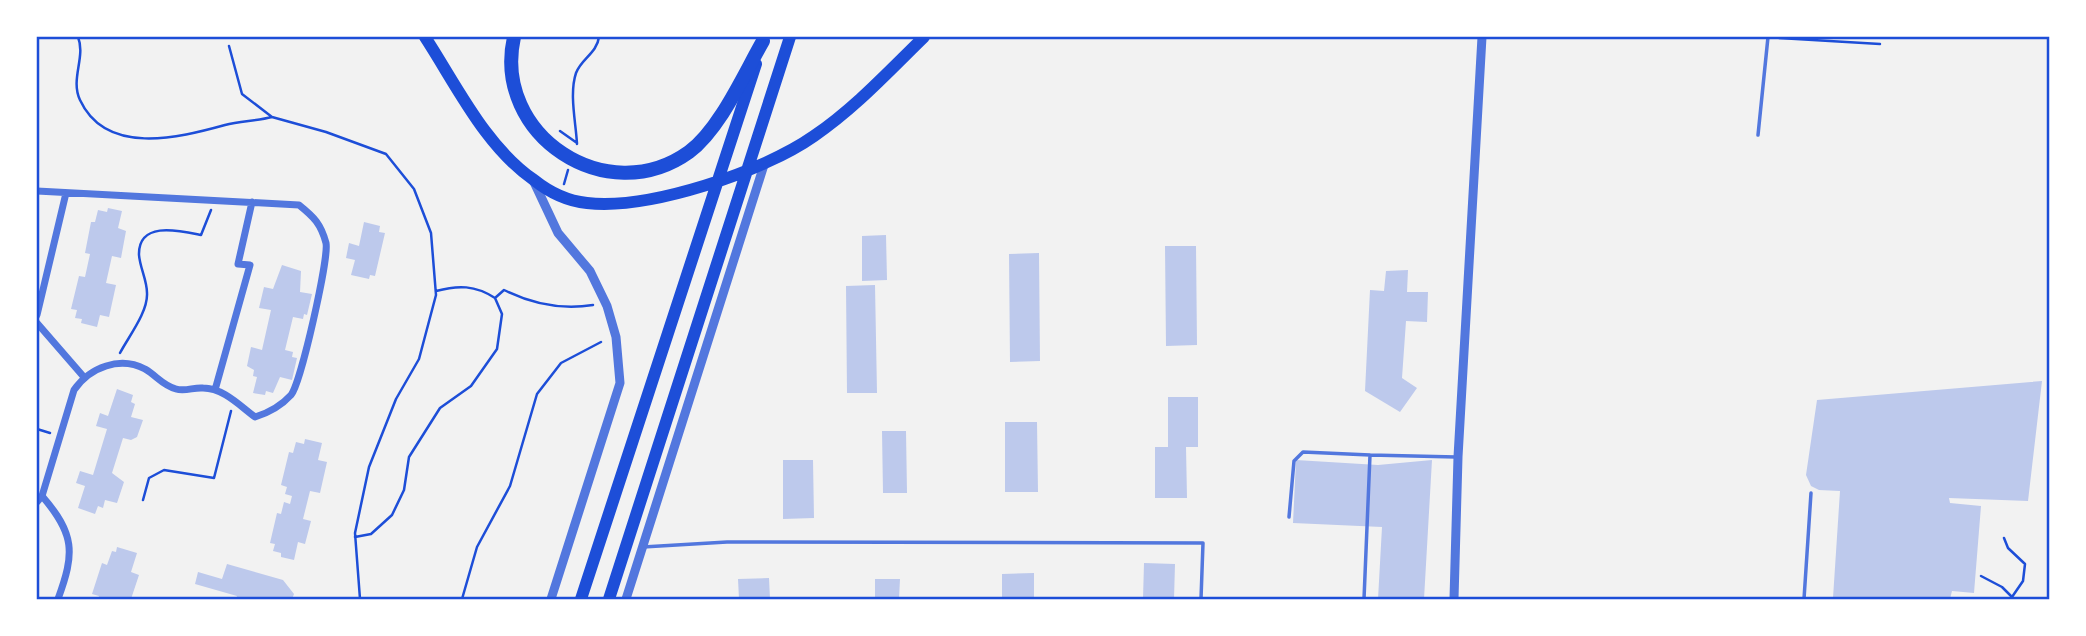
<svg xmlns="http://www.w3.org/2000/svg" width="2086" height="636" viewBox="0 0 2086 636" font-family="'Exo 2',sans-serif">
<style>
.building{fill:#bdc9ec}
.lines{fill:none;stroke-linecap:round;stroke-linejoin:round}
.path{stroke:#1d4ed8;stroke-width:2.5}
.service{stroke:#5277de;stroke-width:3.5}
.minor{stroke:#5277de;stroke-width:7}
.tertiary{stroke:#5277de;stroke-width:9}
.primary{stroke:#1d4ed8;stroke-width:12}
.motorway{stroke:#1d4ed8;stroke-width:14}
.neatline{fill:none;stroke:#1d4ed8;stroke-width:2.5}
</style>
<rect width="100%" height="100%" fill="#f2f2f2"/>
<!-- building -->
<path class="building" d="M108 208 122 211 118 228 126 231 121 258 112 256 106 283 116 285 109 317 100 315 97 327 81 323 82 319 75 318 77 310 71 309 79 276 85 277 90 254 85 253 91 222H95L98 210 107 212Z
M364 222 380 226 379 232 385 233 375 276 370 275 369 279 351 275 355 260 346 258 349 243 359 246Z
M886 235 887 280 862 281V236Z
M1165 246H1196L1197 345 1166 346Z
M1039 253 1040 361 1010 362 1009 254Z
M282 265 301 271 300 292 312 294 307 315 304 314 303 319 293 317 285 350 293 352 292 357 297 358 292 380 280 377 273 393 266 391 265 395 253 393 257 377 253 376 254 370 247 366 251 347 262 350 271 310 259 308 264 287 273 289Z
M1408 270 1407 292H1428L1427 322 1406 321 1402 378 1417 388 1400 412 1365 391 1370 290 1384 291 1386 271Z
M875 285 877 393H847L846 286Z
M2042 381 2028 501 1949 498 1950 503 1981 506 1974 593 1952 591 1950 599 1833 598 1840 491 1819 490 1811 486 1806 475 1817 400Z
M117 389 133 395 131 402 135 404 131 417 143 420 137 437 131 440 123 438 112 473 124 482 117 503 105 500 103 508 98 506 95 514 78 508 85 486 76 483 80 471 93 475 107 429 96 426 100 413 108 416Z
M1168 397H1198V447H1186L1187 498H1155V447H1168Z
M1005 422H1037L1038 492H1005Z
M882 431H906L907 493H883Z
M305 439 322 443 318 460 327 462 320 493 310 491 303 519 311 521 305 544 298 542 294 560 281 557V553L273 551 275 544 270 543 277 513 281 514 284 502 290 504 292 496 285 494 287 487 281 485 289 452 293 453 296 442 304 444Z
M783 460H813L814 518 783 519Z
M1296 460 1378 465 1432 460 1424 599H1378L1382 527 1293 523Z
M117 547 137 553 131 572 139 575 131 599H98L99 596 92 594 102 563 107 565 112 551 116 552Z
M1144 563 1175 564 1174 599H1143Z
M227 564 283 580 294 594 292 599H236L237 596 195 584 198 572 222 579Z
M1034 573V599H1002V574Z
M769 578 770 599H739L738 579Z
M875 579H900L899 599H875Z"/>
<g class="lines">
<!-- path -->
<path class="path" d="M78 37C86 57 70 79 80 100 106 156 178 138 225 125 240 121 257 121 272 117
M1779 38 1880 44
M229 46 242 94 272 117 326 132 386 154 414 189 431 233 436 295 419 359 396 399 369 467 355 533 360 599
M560 131 577 143
M577 144C576 123 569 94 576 73 581 59 597 53 599 37
M564 184 568 170
M436 291C458 285 475 285 495 298L504 290C532 304 562 310 593 305
M120 353C129 336 148 312 147 293 147 280 140 268 139 255 138 220 181 231 201 235L211 210
M37 429 50 433
M143 500 149 478 164 470 214 478 231 411
M355 537 371 534 392 515 404 490 409 457 440 408 471 386 497 349 502 314 495 298
M2004 538 2008 548 2025 564 2023 581 2012 597
M1981 576 2002 587 2014 599
M462 599 477 547 510 486 537 394 561 363 601 342"/>
<!-- service -->
<path class="service" d="M1758 135 1768 37
M1289 517 1294 461 1303 452 1370 455
M643 547 727 542 1203 543 1201 599
M1364 599 1370 455 1456 457
M1804 599 1811 493"/>
<!-- minor -->
<path class="minor" d="M37 191 299 205C314 217 321 224 326 243 329 258 301 383 291 395 281 406 268 413 255 417 239 405 223 388 203 388 194 387 185 392 176 389 162 385 157 376 145 369 120 356 90 367 74 390L42 496 37 502
M37 315 66 193
M37 323 83 376
M215 390 250 265 238 264 252 202
M42 496C75 534 75 553 58 599"/>
<!-- tertiary -->
<path class="tertiary" d="M534 182 558 233 590 271 607 306 616 337 620 383 551 599
M626 599 764 165
M1454 599 1458 457 1482 37"/>
<!-- primary -->
<path class="primary" d="M425 37C457 86 485 146 534 180 549 192 567 201 587 203 649 210 763 172 814 136 855 108 888 72 924 37
M581 599 756 64
M609 599 790 37"/>
<!-- motorway -->
<path class="motorway" d="M514 37C492 135 607 211 689 152 720 129 744 74 763 41"/>
</g>
<!-- border -->
<rect width="2086" height="636" fill="none" stroke="#ffffff" stroke-width="77"/>
<rect x="38" y="38" width="2010" height="560" class="neatline"/>
</svg>
